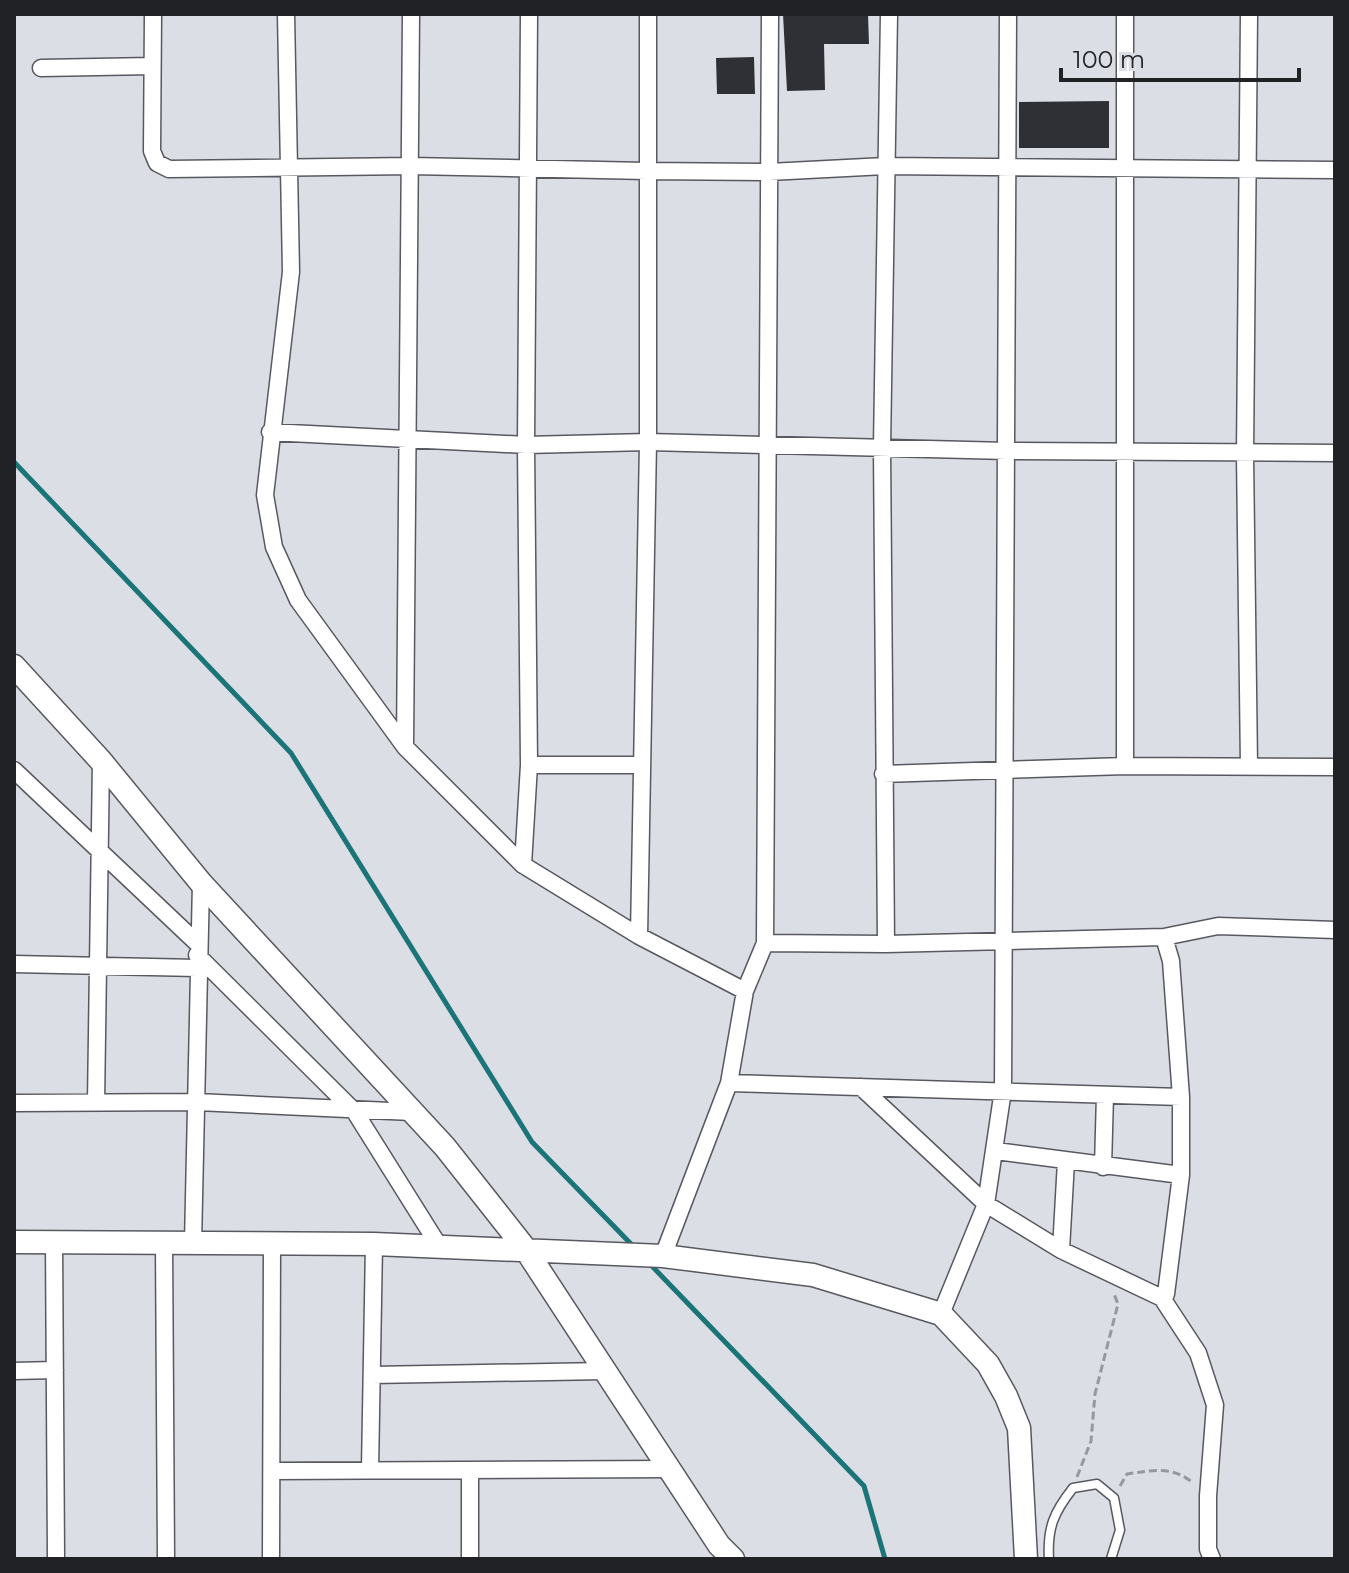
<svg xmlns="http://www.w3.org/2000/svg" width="1349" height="1573" viewBox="0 0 1349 1573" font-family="Montserrat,sans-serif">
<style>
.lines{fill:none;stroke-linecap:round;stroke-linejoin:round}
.stream{stroke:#1b7578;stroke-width:5}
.building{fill:#2f3035}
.lane-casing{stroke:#585960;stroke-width:11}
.street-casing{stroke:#585960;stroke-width:19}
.secondary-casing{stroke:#585960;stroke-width:25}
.path{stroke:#96989e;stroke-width:3;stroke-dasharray:8 4;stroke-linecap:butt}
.lane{stroke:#fff;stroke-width:8}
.street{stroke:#fff;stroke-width:16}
.secondary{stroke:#fff;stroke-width:22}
</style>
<rect width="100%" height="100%" fill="#dcdee6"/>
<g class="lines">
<!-- stream -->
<path class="stream" d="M14 462 291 753 532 1142 633 1246
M648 1262 864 1486 885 1559"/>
</g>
<!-- building -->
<path class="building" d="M783 14H868L869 44H824L825 90 787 91Z
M754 57 755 94H717L716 58Z
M1109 101V148H1019V102Z"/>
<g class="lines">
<!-- lane casing -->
<g class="lane-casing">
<path id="lane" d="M1049 1559C1047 1528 1054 1512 1073 1488L1097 1484 1114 1498 1120 1530 1111 1559"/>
</g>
<!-- street casing -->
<g class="street-casing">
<path id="street" d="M153 14 152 151 157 163 169 169 411 166 646 171 769 172 885 166 1335 170
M286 14 291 272 265 495 274 547 298 600 405 747 523 865 639 936 745 991
M1249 14 1245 455 1249 766
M41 68 152 66
M270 432 526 445 648 442 1007 451 1335 453
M405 747 411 14
M529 765H642
M1125 766V14
M14 770 197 943
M883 774 1125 766 1335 767
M523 865 529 765 526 445 529 14
M639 936 648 442V14
M1164 937 1218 926 1335 930
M765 943 886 944 1164 937 1171 961 1181 1097V1175L1166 1294 1162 1298
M886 944 882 447 889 14
M197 955 355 1112 439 1246
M14 964 197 968
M729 1083 1181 1097
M861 1087 986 1204 1061 1250 1162 1298 1198 1353 1215 1405 1208 1496V1549L1212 1559
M14 1103 197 1102 412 1112
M96 1103 101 761
M996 1151 1181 1175
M1103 1167 1105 1095
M54 1242 56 1559
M164 1243 166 1559
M193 1243 201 883
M1061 1250 1066 1161
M663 1256 729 1083 745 991 765 943 770 14
M941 1314 986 1204 1003 1090 1008 14
M14 1371 55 1370
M372 1375 604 1371
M370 1470 374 1244
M272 1471 670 1469
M271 1559 272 1243
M470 1559V1470"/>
</g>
<!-- secondary casing -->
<g class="secondary-casing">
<path id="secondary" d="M14 666 101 761 201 883 445 1147 524 1247 719 1545 733 1559
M14 1242 374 1244 663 1256 813 1275 941 1314 988 1364 1006 1396 1019 1428 1026 1559"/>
</g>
<!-- path -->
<path class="path" d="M1077 1477 1091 1441 1095 1394 1118 1304 1114 1294
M1120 1486 1127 1474C1153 1470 1173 1466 1193 1483"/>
<!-- lane -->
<use href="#lane" class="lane"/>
<!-- street -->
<use href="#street" class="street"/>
<!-- secondary -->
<use href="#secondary" class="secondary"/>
</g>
<!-- border -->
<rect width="1349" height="1573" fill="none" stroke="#212225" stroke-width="32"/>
<!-- scale -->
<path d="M1061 68v12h238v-12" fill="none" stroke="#212225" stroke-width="4"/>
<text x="1073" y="68" font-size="24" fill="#212225" stroke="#dcdee6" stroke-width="6" paint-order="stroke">100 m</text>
</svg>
